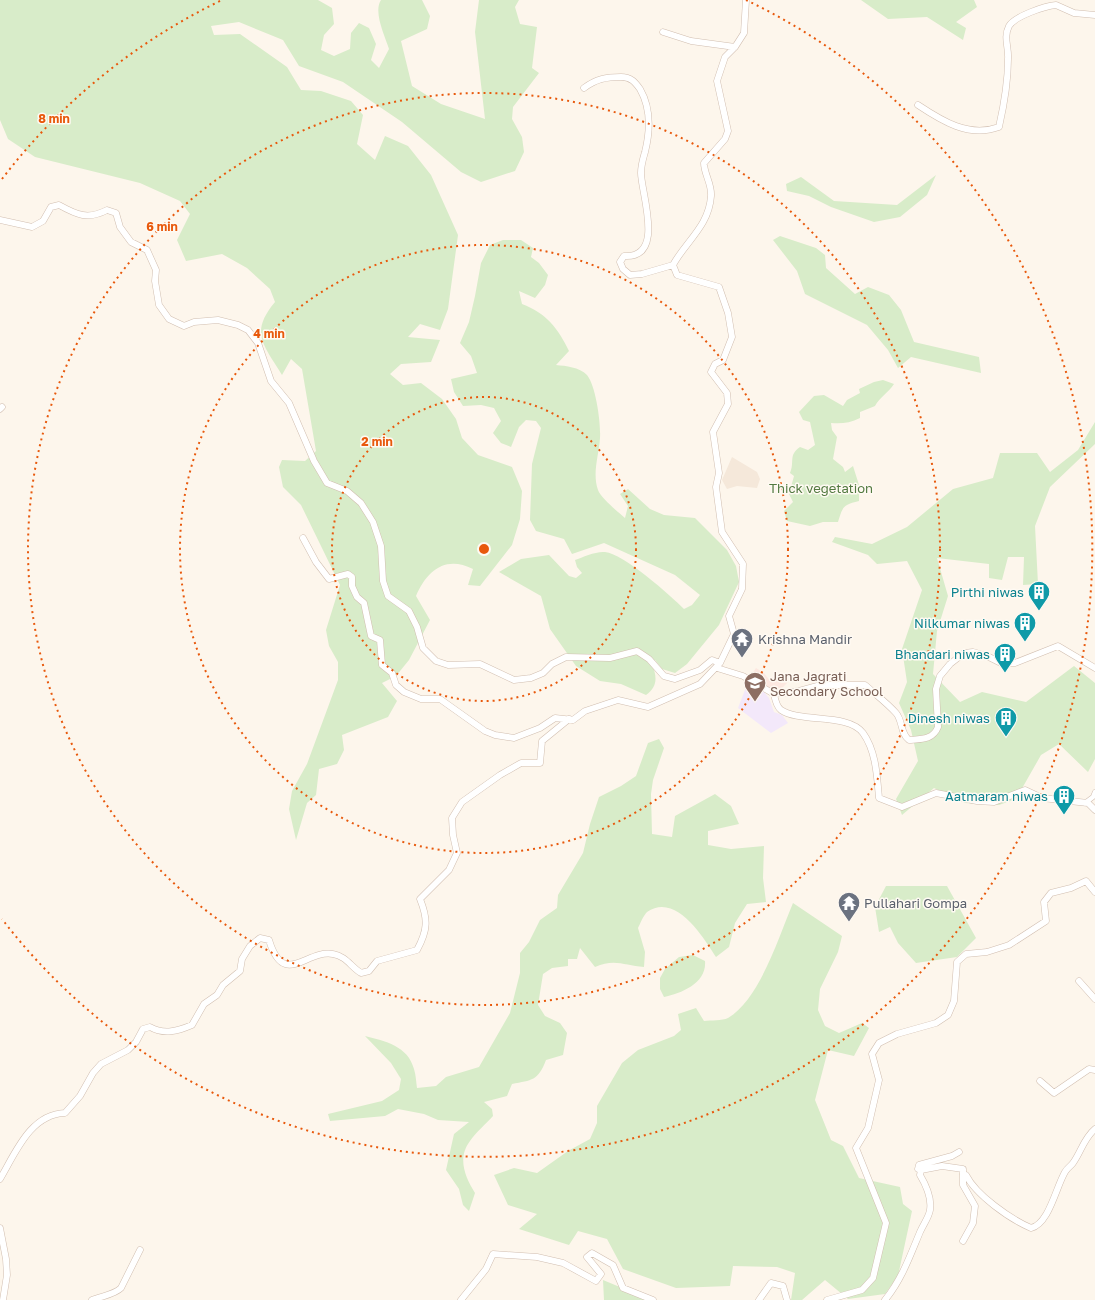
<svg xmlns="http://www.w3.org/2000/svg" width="1095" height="1300" viewBox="0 0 1095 1300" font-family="'Golos Text',sans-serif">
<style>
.residential{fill:#f5e8da}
.commercial{fill:#fde8e0}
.education{fill:#f3e8fa}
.green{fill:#d8ecc9}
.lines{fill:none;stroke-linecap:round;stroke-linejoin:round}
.pedestrian-casing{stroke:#d1beb0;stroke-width:5.5}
.minor-casing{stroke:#d1beb0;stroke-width:7}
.pedestrian{stroke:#fff;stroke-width:4.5}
.minor{stroke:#fff;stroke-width:6}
.ring{fill:none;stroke:#e8590c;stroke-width:2;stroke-dasharray:2 4}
.labels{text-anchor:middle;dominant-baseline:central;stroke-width:3;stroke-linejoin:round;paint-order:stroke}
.park-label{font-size:13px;fill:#537a41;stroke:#fffaf3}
.culture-label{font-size:13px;fill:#0d838f;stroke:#fffaf3;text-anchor:end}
.worship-label{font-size:13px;fill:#5b616d;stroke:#fffaf3;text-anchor:start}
.education-label{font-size:13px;fill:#785e54;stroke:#fffaf3;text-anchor:start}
.centre{fill:#e8590c;stroke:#fffaf3;stroke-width:2}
.ring-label{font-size:12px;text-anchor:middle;font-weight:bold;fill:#e8590c;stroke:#fffaf3;stroke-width:3;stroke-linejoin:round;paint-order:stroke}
</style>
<rect width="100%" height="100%" fill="#fdf6ec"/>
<!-- residential -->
<path class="residential" d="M732 457 757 472 760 479 757 488 737 486 727 489 722 480Z"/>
<!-- commercial -->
<path class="commercial" d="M756 668 764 673 770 681 772 677 781 678V683L788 682 779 691 767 687 750 677Z"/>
<!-- education -->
<path class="education" d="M748 682 764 692 769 698 774 712 782 715 788 723 771 733 738 708Z"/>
<!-- green -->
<path class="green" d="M0 0H318L332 8 334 24 324 35 321 50 334 56 350 49 351 33 359 23 369 28 376 44 371 60 379 68 389 49C385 36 373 12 381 0H422L430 16 427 29 401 41 412 86 441 104 485 119 475 32 479 0H519L515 7 520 24 537 27 532 68 539 73 513 107 512 119 522 137 524 152 515 171 481 182 461 172 402 122 343 82 299 66 283 40 239 22 211 26 214 35 240 34 287 67 301 90 321 91 351 101 363 115 357 144 375 160 385 136 408 146 431 175 458 235 448 309 440 330 420 324 408 337 440 340 431 362 401 364 390 374 403 385 421 383 442 399 456 419 462 438 478 455 512 467 522 491 520 519 512 545 480 586 468 585 473 569C446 555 427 570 416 596L430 620 409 660 396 676 382 683 397 701 388 717 342 735 344 750 337 764 319 769 316 795 307 803 296 840 289 809 292 791 307 764 338 680V662L329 646 326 630 340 585 301 505 283 487 279 467 282 460 305 461 316 451 302 369 291 359 282 375C264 345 249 333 275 302L270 289 247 268 222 254 186 261 177 240 190 214 180 201 140 183 35 157 8 139 0 120Z
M861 0H974L977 7 956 22 966 28 963 40 927 17 888 19Z
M936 175 927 195 900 217 874 222 831 207 809 196 787 191 786 184 801 177 834 201 897 205Z
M780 236 816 248 825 255 826 268 855 294 868 287 889 295 901 310 914 342 979 357 981 373 911 357 898 368 888 350 867 325 805 294 797 271 773 240Z
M503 240H521L533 248 531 257 539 263 548 275 545 285 535 298 519 291 522 304C546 313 558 328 569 351L556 365C566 366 579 367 587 375 596 386 601 424 600 438 599 455 592 473 598 490 601 498 618 512 625 518L628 506 620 494 628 489 650 509 664 515 695 518 727 550 736 566 739 582 719 625 687 664 675 673 662 669 655 660 652 664C657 677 658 686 646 695L621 684 600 681 576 666 550 629 541 596 499 572 521 559 549 555 569 576 576 578 582 573 577 567 575 560C583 557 596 551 605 552 624 554 670 595 684 609L692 605 700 595 675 575 604 543 572 554 564 539 536 531 530 520 532 464 541 428 536 421 526 420 519 427 511 447 501 443 493 433 501 421 494 408 481 405 463 406 454 392 451 379 477 373 471 356 460 343 469 322 475 296 481 263 490 245Z
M883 380 894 384C888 393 880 397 875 406L860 412V418C850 423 841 424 831 423L832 430 837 437 833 459 843 467 845 472 853 466 859 485V501C842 505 843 507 838 522H823L810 526 787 521 784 511 793 502 789 494 794 476 790 473C795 462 788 455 800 447L808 450 815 445 810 422 803 420 799 412 814 396 824 395 843 406 847 400 860 393 859 389 874 382Z
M1095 422V444L1050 487 1035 526 1038 584 1023 585 1024 557H1008L1002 580 989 578V564L937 558 948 596 937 631 933 674 960 702 982 692 1026 702 1074 666 1095 683V759L1088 772 1059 744 1041 755 1016 799 999 805 965 803 934 788 902 815 896 799 918 761 911 730 899 703 907 682 902 649 922 590 907 561 877 564 868 555 832 542 835 537 872 544 907 527 953 489 993 478 1000 453H1037L1050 472 1078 450Z
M659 739 664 748 653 780 651 794 652 834 672 837 675 816 715 794 731 806 739 824 708 831V845L731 849 764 846 763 878 766 902 747 904 735 923 729 947 716 957C703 937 676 892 647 912 643 916 640 924 638 928L645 952 644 967C625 966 615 958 595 967L580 948 577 959H568V966L552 968 543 974 538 1005 545 1016 560 1023 567 1033 563 1055 546 1060C538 1081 532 1080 512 1084L507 1096 484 1102 492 1109 493 1116C486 1124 476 1132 470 1141 457 1158 465 1177 475 1193L469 1211 463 1205 459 1189 446 1170 454 1134 469 1122 438 1120 424 1114 398 1109 385 1116 330 1121 328 1114 382 1101 399 1090 401 1079 391 1063 365 1036C385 1041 408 1046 414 1069 416 1075 416 1082 417 1088L436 1086 446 1077 479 1067 510 1013 520 973V953L529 942 540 920 557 908 558 895 583 853 590 824 599 797 621 786 636 776 648 743Z
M886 886H947L976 938 957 957 916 963 898 943 890 927 879 932 875 907Z
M793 903 842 936 838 952 820 989 818 1010 825 1026 839 1033 862 1023 869 1028 854 1056 828 1050 815 1100 831 1140 843 1146 859 1178 900 1187 903 1204 912 1211 898 1276 885 1294 848 1299 825 1280 802 1300H791L795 1273 777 1267 733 1266 730 1286 676 1288 623 1269 607 1239 578 1231 569 1245 519 1229 537 1214 508 1205 494 1175 514 1168 537 1173 568 1151 590 1139 597 1123V1106L622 1063 638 1050 674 1036 681 1030 678 1014 696 1008 704 1021C711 1020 722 1021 728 1018 760 999 779 936 793 903Z
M693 955 705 961C707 983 682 993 664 997L660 989V978L665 969 679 957Z
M603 1280 651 1300H604Z"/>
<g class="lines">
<!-- pedestrian casing -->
<g class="pedestrian-casing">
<path id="pedestrian" d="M1085 803 1093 797 1095 792"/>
</g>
<!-- minor casing -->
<g class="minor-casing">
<path id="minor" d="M663 32 691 41 735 47
M584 88C596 79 606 77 621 77 631 77 635 82 640 89 651 108 650 132 645 152 643 159 641 165 641 173 641 193 666 259 624 256L620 262 623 269 630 275 642 274 673 265
M918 105C942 121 969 138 999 127 1004 105 1008 82 1008 59 1009 47 1003 38 1009 26 1015 16 1045 6 1056 5L1074 13 1095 15
M0 220 32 227 43 221 51 207 59 205C77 215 88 220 107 210L116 213 120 227 131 242 147 250 156 270 155 281 159 305 169 319 184 326 194 322 218 320 238 325 248 330 258 343 271 381 289 403 314 461 327 483 347 491 361 503 373 522 381 546 383 581 388 596 409 611 417 627 423 648 436 661 448 665 480 664 514 680 531 678 543 673 552 664 566 657 610 658 637 651 649 659 664 676 675 679 700 670 712 660 720 663
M0 409 2 407
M303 538 316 562 329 579 348 574 352 577V586L357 597 364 603 371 636 380 640 382 665 392 673 396 685 404 692 421 699H440L485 731 495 735 514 738 540 728 555 718 573 720 585 711 618 700 648 707 700 684 720 663 734 634 729 616 742 589 743 564 722 532 716 487 719 473 713 432 728 404 727 393 711 372 715 364 723 360 732 337 728 313 719 287 677 275 673 265C686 241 709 226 711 196 712 184 704 174 704 163L725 139 728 131 717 81 725 57 735 47 744 33 746 0
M717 668 743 676 774 694 799 691 821 685H865C875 694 887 703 896 713 903 721 900 733 909 740 921 739 933 740 938 727L936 689 940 676 950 664 964 653 973 652 987 656 1001 663H1015L1058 646 1095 668
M774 694C775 699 776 706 781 710 800 723 849 713 863 733 876 751 877 776 879 798L902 807 936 793 977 801 994 802 1025 790 1042 798 1088 803 1095 810
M1079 981 1095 999
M1040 1081 1054 1093 1089 1069 1095 1070
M921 1170 918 1169 919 1165 952 1156 959 1152
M963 1174 966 1175C976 1195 1010 1219 1031 1228 1049 1224 1056 1187 1065 1172 1067 1168 1071 1166 1073 1163 1081 1152 1084 1138 1095 1129
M0 1179C15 1154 30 1114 65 1113L80 1096 93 1073 101 1064 128 1050 136 1042 143 1029 150 1027C164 1035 178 1031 192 1025L204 1004 217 995 223 985 240 971 242 959 250 946 260 938 269 940C284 989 306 949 333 954 346 956 351 967 361 973L369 971 377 961 417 950C428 930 428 919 420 899L449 870 457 853 453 835 452 818 462 802 500 775 521 763H540L542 741 569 719
M0 1228 6 1259 7 1275 3 1300
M92 1300C101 1296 114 1295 121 1288L140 1250
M461 1300 486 1269 493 1254 537 1257 563 1263 596 1281 601 1274 587 1257 592 1253 613 1265 623 1288 653 1300
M759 1300 771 1283 783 1286 787 1300
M827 1300 862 1290 873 1278 886 1223 856 1148 868 1128 879 1080 872 1054 879 1043 897 1034 936 1023 948 1015 954 1001 957 962 966 954 987 952 1009 945 1046 921 1044 902 1051 893 1071 888 1086 881 1095 892
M885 1300C902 1279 910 1256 920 1232 923 1225 929 1217 930 1210 932 1197 926 1185 920 1175L921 1170 942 1166 963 1169V1185L975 1206 973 1223 963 1241"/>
</g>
<!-- pedestrian -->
<use href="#pedestrian" class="pedestrian"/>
<!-- minor -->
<use href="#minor" class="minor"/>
</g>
<!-- distance rings -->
<g class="ring">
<circle cx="484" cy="549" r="152"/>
<circle cx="484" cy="549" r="304"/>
<circle cx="484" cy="549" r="456"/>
<path d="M2 179A608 608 0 0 1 222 0M746 0A608 608 0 1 1 2 919"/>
</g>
<!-- icons -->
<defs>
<g id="building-pin" transform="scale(1.15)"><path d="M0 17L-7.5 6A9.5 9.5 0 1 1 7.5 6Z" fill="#0f9aa8" stroke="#fffaf3"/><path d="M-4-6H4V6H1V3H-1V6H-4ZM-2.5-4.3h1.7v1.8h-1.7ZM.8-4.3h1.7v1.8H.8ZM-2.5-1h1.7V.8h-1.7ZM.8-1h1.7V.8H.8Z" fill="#fff"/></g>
<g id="temple-pin" transform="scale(1.15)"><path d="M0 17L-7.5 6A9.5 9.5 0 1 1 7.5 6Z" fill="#6b7280" stroke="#fffaf3"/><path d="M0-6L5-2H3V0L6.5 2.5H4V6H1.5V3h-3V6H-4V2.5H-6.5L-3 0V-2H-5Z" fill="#fff"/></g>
<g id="school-pin" transform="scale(1.15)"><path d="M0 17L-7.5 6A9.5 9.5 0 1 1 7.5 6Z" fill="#8d6e63" stroke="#fffaf3"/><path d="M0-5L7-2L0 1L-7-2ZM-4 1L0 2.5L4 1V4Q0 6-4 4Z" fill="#fff"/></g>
</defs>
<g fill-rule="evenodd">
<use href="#building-pin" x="1039" y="592"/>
<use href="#building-pin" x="1025" y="623"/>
<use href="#temple-pin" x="742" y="639"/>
<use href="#building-pin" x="1005" y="654"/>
<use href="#school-pin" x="755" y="683"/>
<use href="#building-pin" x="1006" y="718"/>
<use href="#building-pin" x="1064" y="796"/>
<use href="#temple-pin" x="849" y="903"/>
</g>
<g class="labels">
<!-- park labels -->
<g class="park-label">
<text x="821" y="488">Thick vegetation</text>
</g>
<!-- culture labels -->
<g class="culture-label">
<text x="1024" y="592">Pirthi niwas</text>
<text x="1010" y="623">Nilkumar niwas</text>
<text x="990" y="654">Bhandari niwas</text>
<text x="990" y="718">Dinesh niwas</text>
<text x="1048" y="796">Aatmaram niwas</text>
</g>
<!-- worship labels -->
<g class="worship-label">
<text x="758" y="639">Krishna Mandir</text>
<text x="864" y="903">Pullahari Gompa</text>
</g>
<!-- education labels -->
<g class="education-label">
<text x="770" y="676">Jana Jagrati<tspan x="770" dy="15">Secondary School</tspan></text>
</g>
</g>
<circle cx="484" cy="549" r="6" class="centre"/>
<g class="ring-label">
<text x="54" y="123">8 min</text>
<text x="162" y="231">6 min</text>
<text x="269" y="338">4 min</text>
<text x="377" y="446">2 min</text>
</g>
</svg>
